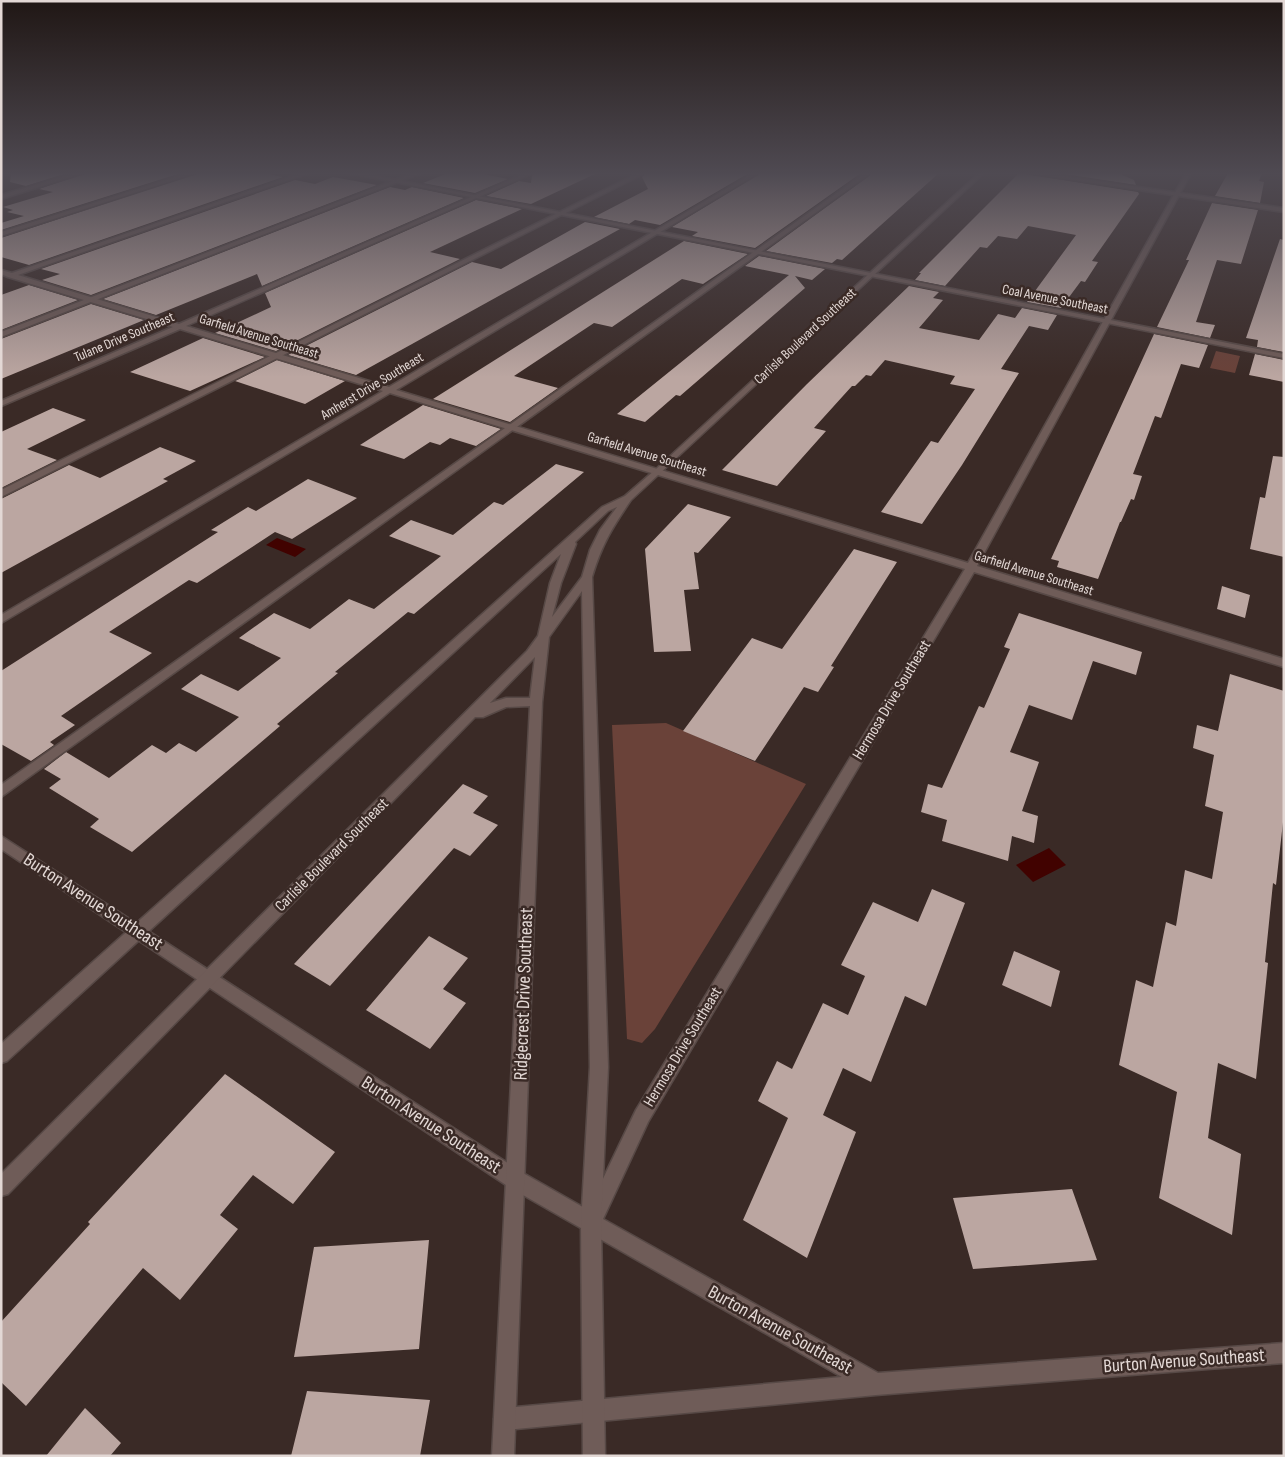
<svg xmlns="http://www.w3.org/2000/svg" width="1285" height="1457" viewBox="0 0 1285 1457" font-family="'Sofia Sans Condensed',sans-serif">
<style>
.green{fill:#6a4239}
.water{fill:#410200}
.building{fill:#bba6a1}
.lines{fill:none;stroke-linecap:round;stroke-linejoin:round}
.service-casing{stroke:#574946;stroke-width:3}
.minor-casing{stroke:#574946;stroke-width:3}
.tertiary-casing{stroke:#574946;stroke-width:3}
.secondary-casing{stroke:#574946;stroke-width:3}
.service{fill:#6f5c58;fill-rule:evenodd}
.minor{fill:#6f5c58;fill-rule:evenodd}
.tertiary{fill:#6f5c58;fill-rule:evenodd}
.secondary{fill:#6f5c58;fill-rule:evenodd}
.labels{text-anchor:middle;dominant-baseline:central;stroke-width:5;stroke-linejoin:round;paint-order:stroke}
.far-street-label{font-size:14px;fill:#e3d8d5;stroke:#3a2a26}
.street-label{font-size:16px;fill:#e3d8d5;stroke:#3a2a26}
.near-street-label{font-size:19px;fill:#e3d8d5;stroke:#3a2a26}
</style>
<rect width="100%" height="100%" fill="#3a2a26"/>
<!-- green -->
<path class="green" d="M1216 351 1240 356 1235 373 1210 368Z
M666 723 806 784 655 1029 642 1043 627 1039 612 725Z"/>
<!-- water -->
<path class="water" d="M277 538 306 549 295 557 266 545Z
M1049 848 1066 865 1033 882 1016 865Z"/>
<!-- building -->
<path class="building" d="M11 173H67L26 186 10 182Z
M86 173H181L1 230V223L24 216 7 212 13 210 3 207 53 192 39 189Z
M198 173H263L283 177 29 265 1 257V238Z
M448 173H478L508 179 475 193 423 183Z
M535 173H597L531 204 486 196 519 181 531 183 532 176Z
M647 173H749L660 225 635 220 629 224 594 217 648 189 642 177Z
M761 173H861L755 248 692 236 698 232 672 227Z
M873 173H939L842 260 837 259 832 263 766 251Z
M1019 173 1138 192 1139 194 1092 261 1098 262 1085 282 1081 281 1061 308 1027 302 1076 235 1028 226 1017 239 998 236 987 248 980 247 945 286 915 280 921 273H919Z
M1058 173H1118L1134 180 1136 185Z
M1228 173H1262L1259 181 1264 182 1260 203 1215 196Z
M333 177 377 185 91 295 42 280 60 274 41 269 295 180 315 184Z
M390 187 405 190 412 187 464 198 262 286 257 274 156 315 103 299Z
M476 200 522 209 430 252 460 259 276 351 215 333 271 307 265 293Z
M1212 203 1258 210 1241 264 1217 260 1196 322 1215 325 1210 338 1157 327 1189 260H1186Z
M585 222 620 229 356 375 288 355 472 262 501 269Z
M1280 239 1284 240V352L1257 347 1258 340 1246 338Z
M684 241 748 254 703 284 682 279 612 327 594 323 514 376 558 388 510 422 433 399Z
M759 256 825 269 812 280 795 276 805 288 680 396 676 395 645 422 617 414 789 275 745 266Z
M29 285 78 300 1 330V295Z
M909 286 939 292 933 298 943 300 919 328 979 340 998 314 1015 318 1022 308 1057 315 1048 330 1029 326 1001 369 1019 373 962 465 922 524 881 512 931 441 938 443 975 389 950 384 955 376 885 360 871 376 866 375 855 386H852L814 428 826 431 777 486 722 470 807 384Z
M91 304 144 320 1 379V339Z
M1154 334 1208 345 1199 368 1181 364 1161 418 1155 416 1133 474 1142 476 1134 500 1131 499 1121 522H1120L1098 579 1057 567 1059 561 1051 559Z
M203 338 265 357 190 391 130 372Z
M1255 354 1284 360V382L1249 375Z
M277 360 345 381 305 404 235 381Z
M423 405 501 429 476 446 450 438 440 445 430 442 404 459 360 445Z
M53 408 86 420 27 449 57 460 1 488V432Z
M160 447 196 461 163 479 168 481 1 573V499L69 465 100 478Z
M1273 456 1284 457V557L1250 549 1260 497 1265 498Z
M556 464 584 472 414 614 408 612 335 672 338 673 277 724 280 726 132 852 90 827 99 819 49 788 61 779 44 769 66 752 109 778 152 745 166 753 179 743 196 752 239 717 181 689 201 674 238 691 281 658 239 638 274 613 310 629 349 599 374 609 441 556 389 536 411 520 453 535 494 502 503 505Z
M308 479 357 498 292 539 275 532 197 583 189 580 109 632 152 653 61 716 75 725 50 742 54 745 31 761 1 744V671L218 532 211 530 248 507 256 511Z
M688 504 731 517 698 553 694 552 699 589 684 590 691 651 654 652 645 549Z
M854 549 897 562 831 666 834 667 818 692 804 687 755 761 683 731 752 638 782 649Z
M1222 586 1250 595 1245 618 1217 609Z
M1019 613 1142 652 1136 675 1093 661 1072 720 1029 705 1010 752 1039 762 1022 811 1038 816 1034 843 1012 836 1008 861 942 841 947 820 921 812 928 784 942 788 979 706 984 708 1010 649 1004 647Z
M1230 674 1284 691V813L1276 885 1273 883 1265 962 1268 963 1256 1079 1218 1063 1208 1138 1241 1154 1232 1235 1159 1198 1177 1092 1119 1065 1136 980 1153 987 1166 922 1176 926 1185 870 1212 879 1223 812 1205 806 1214 755 1193 748 1197 725 1218 731Z
M463 784 488 796 473 813 498 825 470 856 454 848 330 986 294 964Z
M932 889 965 903 926 1006 905 996 871 1082 843 1068 823 1115 856 1132 807 1258 743 1220 788 1118 758 1101 777 1061 792 1069 823 1003 848 1015 865 976 841 965 873 902 918 922Z
M429 936 468 958 443 989 466 1003 430 1049 366 1010Z
M1014 951 1060 971 1051 1007 1002 985Z
M225 1074 335 1152 293 1204 253 1175 220 1215 238 1229 180 1300 143 1268 26 1406 1 1382V1322L90 1224 88 1222Z
M1072 1189 1097 1260 973 1269 953 1198Z
M429 1240 419 1349 294 1357 314 1247Z
M307 1391 430 1400 420 1456H291Z
M85 1408 121 1443 110 1456H46Z"/>
<g class="lines">
<!-- service casing -->
<g class="service-casing">
<path id="service" d="M188 173H196L1 236V232Z
M413 173H421L1 337V332Z
M638 173H645L1 497V490Z
M865 173H871L1 797V785Z"/>
</g>
<!-- minor casing -->
<g class="minor-casing">
<path id="minor" d="M75 173H84L1 199V195Z
M301 173H309L18 275 179 324 526 173H533L186 326 389 387 753 173H759L396 390 968 563 1186 173H1191L977 566 1284 659V667L974 572 648 1122 603 1219 878 1373 1284 1343V1363L876 1395 505 1430 497 1427 494 1419 497 1411 505 1408 842 1377 509 1187 1 849V836L523 1173 588 1210 636 1110 965 569 390 393 1 623V615L383 391 180 329 1 406V401L173 327 8 277 1 274V270L12 273Z"/>
</g>
<!-- tertiary casing -->
<g class="tertiary-casing">
<path id="tertiary" d="M979 173H984L631 500C612 528 602 544 592 577L608 1067 601 1224 605 1456H583L581 1224 590 1067 582 591 549 637 542 702 514 1456H492L530 706 506 707 483 717H475L8 1194 1 1196V1174L527 651 538 636 550 583 561 554 7 1061 1 1063V1044L602 507 625 496 655 470ZM617 507 600 530 590 550 582 577 552 617 561 583 576 544 575 542 608 511ZM535 657 530 698H506L490 703Z"/>
</g>
<!-- secondary casing -->
<g class="secondary-casing">
<path id="secondary" d="M349 173H361L1284 354V358Z
M1027 173H1042L1284 208V212Z"/>
</g>
<!-- service -->
<use href="#service" class="service"/>
<!-- minor -->
<use href="#minor" class="minor"/>
<!-- tertiary -->
<use href="#tertiary" class="tertiary"/>
<!-- secondary -->
<use href="#secondary" class="secondary"/>
</g>
<!-- sky -->
<linearGradient id="sky" x2="0" y2="1"><stop stop-color="#201715"/><stop offset="0.46" stop-color="#4f4a52"/><stop offset="1" stop-color="#4f4a52" stop-opacity="0"/></linearGradient>
<rect width="1285" height="377" fill="url(#sky)"/>
<g class="labels">
<!-- far-street labels -->
<g class="far-street-label">
<text transform="translate(1055 299) rotate(11)">Coal Avenue Southeast</text>
<text transform="translate(259 336) rotate(17)">Garfield Avenue Southeast</text>
<text transform="translate(805 336) rotate(-43)">Carlisle Boulevard Southeast</text>
<text transform="translate(124 337) rotate(-23)">Tulane Drive Southeast</text>
<text transform="translate(372 386) rotate(-31)">Amherst Drive Southeast</text>
<text transform="translate(647 454) rotate(17)">Garfield Avenue Southeast</text>
<text transform="translate(1034 573) rotate(17)">Garfield Avenue Southeast</text>
</g>
<!-- street labels -->
<g class="street-label">
<text transform="translate(892 700) rotate(-59)">Hermosa Drive Southeast</text>
<text transform="translate(332 855) rotate(-45)">Carlisle Boulevard Southeast</text>
<text transform="translate(683 1047) rotate(-59)">Hermosa Drive Southeast</text>
</g>
<!-- near-street labels -->
<g class="near-street-label">
<text transform="translate(93 902) rotate(33)">Burton Avenue Southeast</text>
<text transform="translate(524 994) rotate(-88)">Ridgecrest Drive Southeast</text>
<text transform="translate(431 1125) rotate(33)">Burton Avenue Southeast</text>
<text transform="translate(780 1330) rotate(29)">Burton Avenue Southeast</text>
<text transform="translate(1184 1361) rotate(-4)">Burton Avenue Southeast</text>
</g>
</g>
<!-- border -->
<rect width="1285" height="1457" fill="none" stroke="#e3d8d5" stroke-width="5"/>
</svg>
